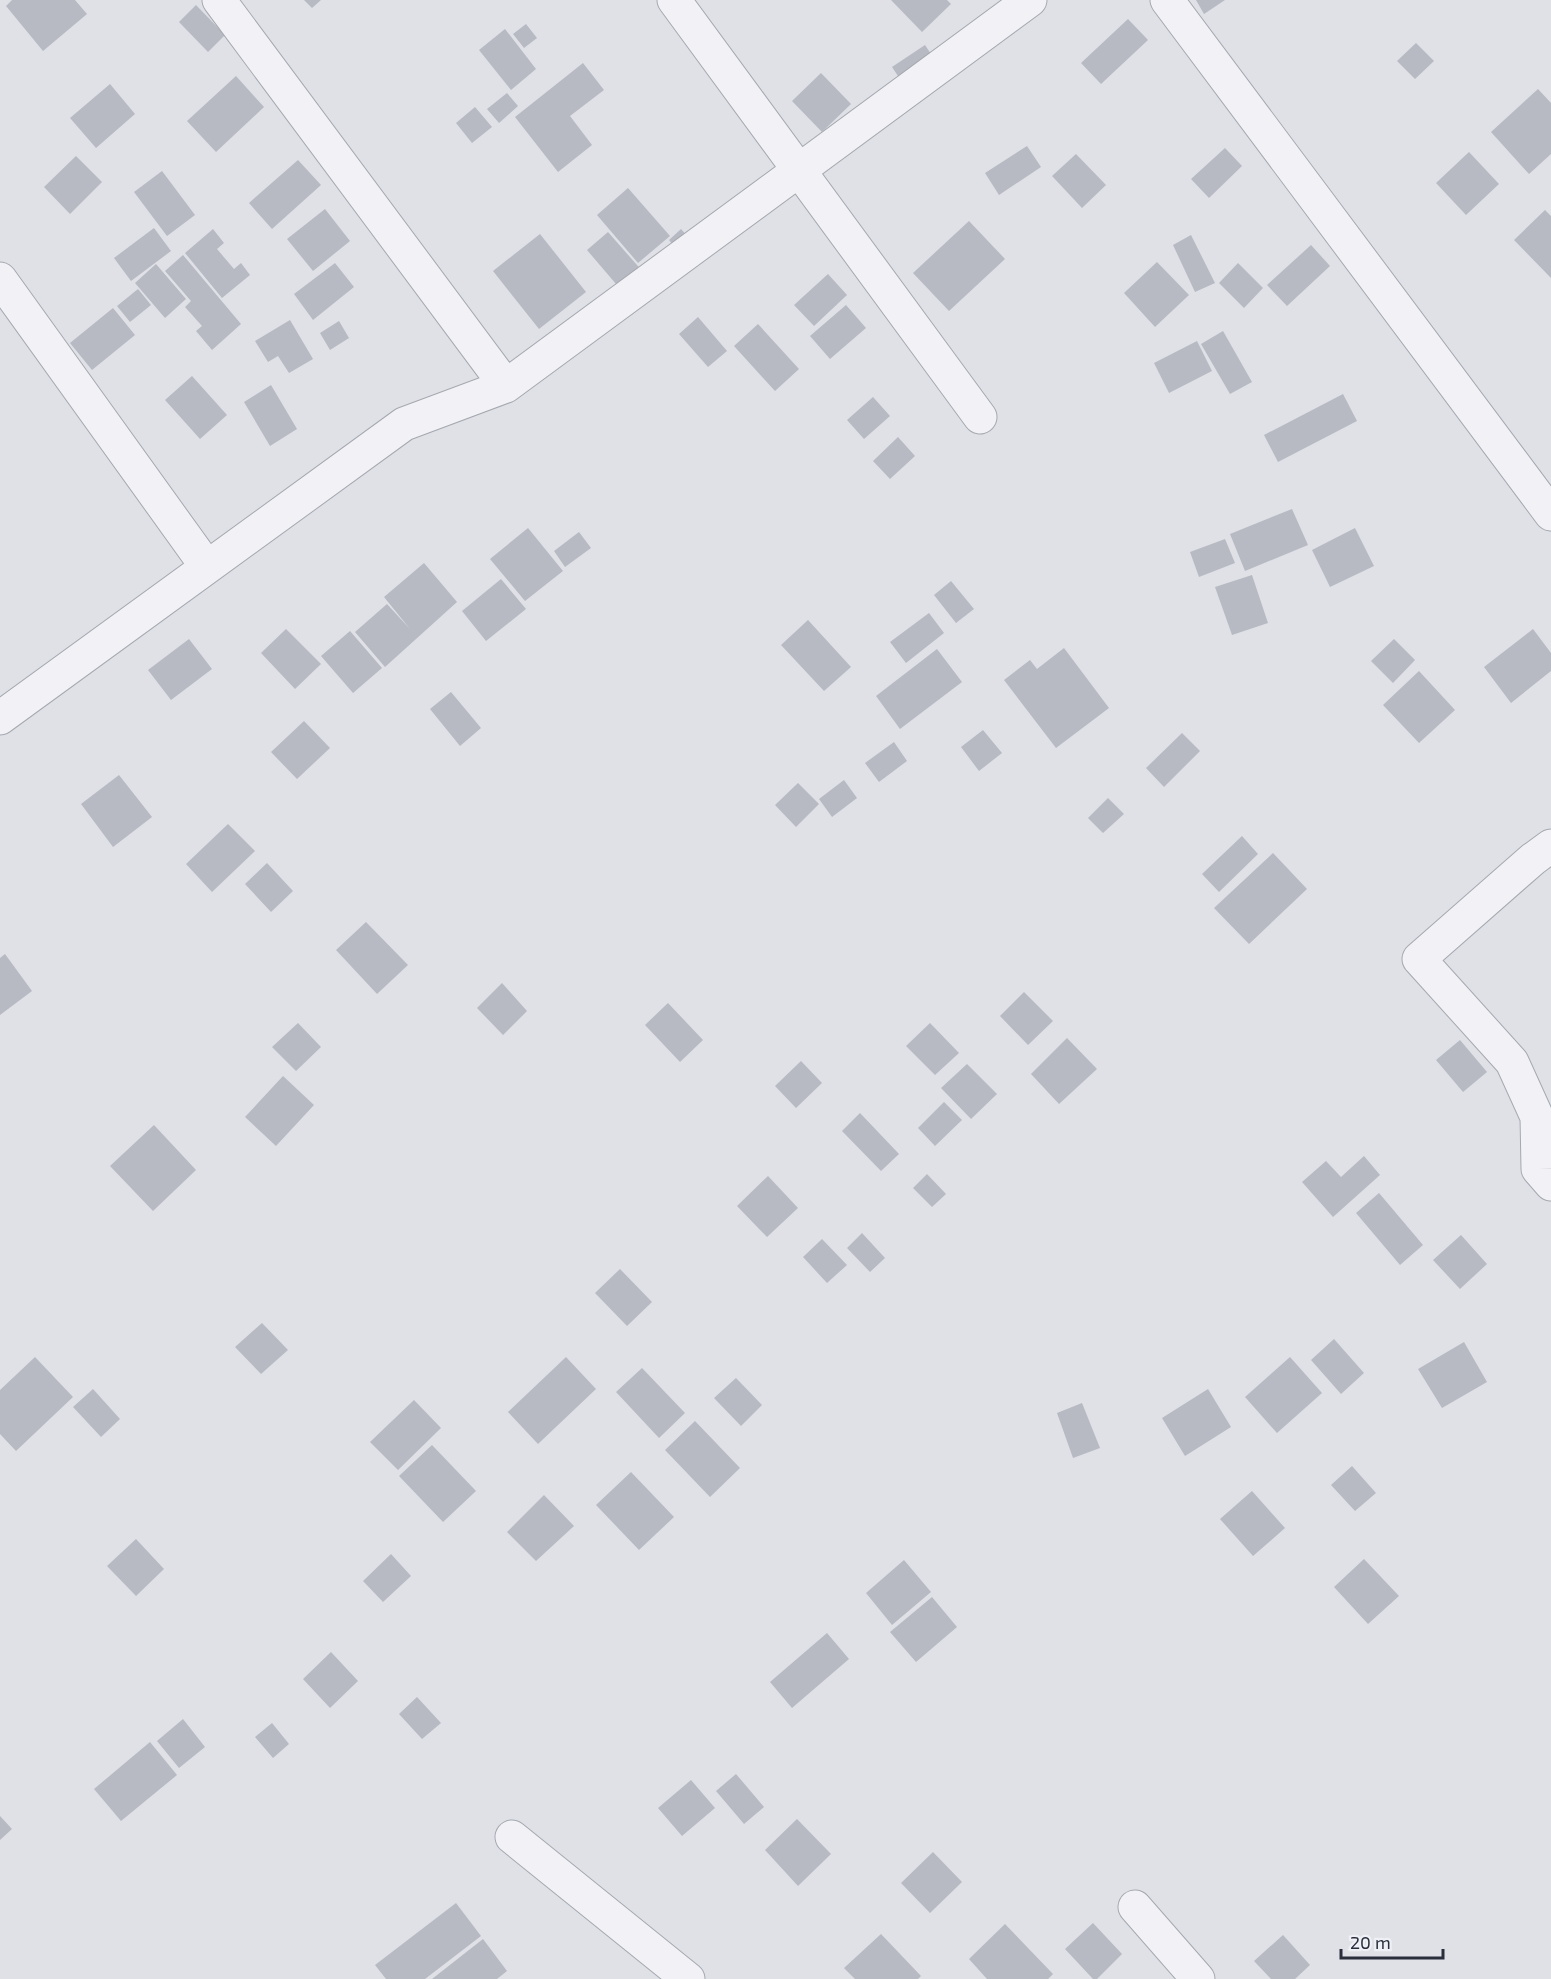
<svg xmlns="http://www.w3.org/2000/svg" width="1551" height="1979" viewBox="0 0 1551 1979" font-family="'Exo 2',sans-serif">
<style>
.building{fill:#b7bac3}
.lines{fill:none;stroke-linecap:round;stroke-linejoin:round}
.minor-casing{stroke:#a5a8b0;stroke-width:35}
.minor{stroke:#f2f2f6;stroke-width:33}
</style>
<rect width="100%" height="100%" fill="#dfe1e7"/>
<!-- building -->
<path class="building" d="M12 0H75L87 14 43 51 6 6Z
M304 0H321L312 8Z
M891 0H947L951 4 922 32Z
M1196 0H1225L1204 14Z
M196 5 225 35 208 52 179 22Z
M1128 19 1148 40 1101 84 1081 63Z
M526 24 537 38 524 48 513 34Z
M505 29 536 69 511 90 479 50Z
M1416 43 1434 61 1415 79 1397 61Z
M925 45 939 66 906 88 892 67Z
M583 63 604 90 570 116 592 145 558 172 515 117Z
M821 73 851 104 822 132 792 101Z
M236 76 264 107 216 152 187 121Z
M110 84 135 114 96 148 70 118Z
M1538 89 1551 103V154L1529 174 1491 132Z
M507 93 518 106 499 123 487 109Z
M475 107 492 127 472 143 456 123Z
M1027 146 1041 167 999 195 985 173Z
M1225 148 1242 166 1209 198 1191 179Z
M1469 152 1499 184 1466 215 1436 183Z
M1076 154 1106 185 1082 208 1052 176Z
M76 156 102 182 70 214 44 187Z
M298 160 321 185 272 229 249 203Z
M162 171 195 215 167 236 134 192Z
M628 188 670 236 638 263 597 215Z
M325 209 350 241 313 271 287 239Z
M1545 210 1551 216V278L1514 240Z
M969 221 1005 259 949 311 913 273Z
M154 228 171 251 131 281 114 258Z
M213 229 224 243 217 249 234 269 241 263 250 275 222 298 185 253Z
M681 229 695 245 682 256 669 240Z
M608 232 644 273 622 291 587 250Z
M540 234 586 292 539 329 493 271Z
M1191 235 1215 283 1195 292 1173 245Z
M1311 245 1330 266 1287 306 1267 285Z
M183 255 241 324 212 350 196 331 202 326 185 307 191 301 165 271Z
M1157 262 1189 295 1155 327 1124 293Z
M335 263 354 287 313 320 294 294Z
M1238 263 1263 288 1244 308 1219 283Z
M156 264 186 299 165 318 135 283Z
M828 274 847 295 814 326 794 305Z
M138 289 151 305 130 322 117 306Z
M846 305 866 328 830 359 810 336Z
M113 308 135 335 92 370 70 343Z
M698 317 727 351 708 367 679 334Z
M290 320 313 359 289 373 278 356 268 362 255 341Z
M339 321 349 338 330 350 320 333Z
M758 324 799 369 775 391 734 346Z
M1223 331 1252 382 1230 394 1201 344Z
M1197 341 1212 371 1169 393 1154 363Z
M192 376 227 415 200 439 165 400Z
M271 385 297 429 270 446 244 402Z
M1343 394 1357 421 1278 462 1264 435Z
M873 397 890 416 864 439 847 420Z
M898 437 915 456 890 479 873 461Z
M1292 509 1308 545 1245 571 1230 534Z
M528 528 563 571 525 601 490 559Z
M1355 528 1374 566 1330 587 1312 550Z
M579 532 591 548 565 567 554 551Z
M1225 539 1235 563 1199 577 1190 552Z
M424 563 457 602 385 667 355 632 387 604 410 629 384 597Z
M1252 575 1268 623 1232 635 1215 587Z
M501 579 526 609 486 641 462 611Z
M951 581 974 609 956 623 934 595Z
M929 613 944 633 906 663 890 642Z
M808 620 851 667 824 691 781 645Z
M286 629 321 664 295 689 261 653Z
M1533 629 1551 653V671L1511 703 1484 667Z
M350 631 382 668 353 693 321 656Z
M189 639 212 669 171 700 148 670Z
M1394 639 1415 660 1393 683 1371 661Z
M1064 648 1109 708 1056 748 1004 680 1030 660 1037 669Z
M937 649 962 682 900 729 876 696Z
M1419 671 1455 710 1419 743 1383 705Z
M451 692 481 728 460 746 430 709Z
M304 721 330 748 297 779 271 752Z
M983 730 1002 753 979 771 961 747Z
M1182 733 1200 751 1164 787 1146 768Z
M894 742 907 761 879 782 865 763Z
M119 775 152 817 113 847 81 804Z
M844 780 857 798 832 817 819 799Z
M798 783 819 804 796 827 775 805Z
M1108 798 1124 814 1103 833 1088 818Z
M228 824 255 851 212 892 186 864Z
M1242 836 1258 854 1219 892 1202 874Z
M1273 853 1307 889 1249 944 1214 908Z
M267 863 293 891 271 912 245 884Z
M366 922 408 965 377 994 336 950Z
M5 954 32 991 0 1015V958Z
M502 983 527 1011 503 1035 477 1008Z
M1024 992 1053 1021 1028 1045 1000 1016Z
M668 1003 703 1040 680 1062 645 1025Z
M298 1023 321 1047 296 1071 272 1047Z
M930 1023 959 1053 935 1075 906 1046Z
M1067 1038 1097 1069 1059 1104 1031 1074Z
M1460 1040 1487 1072 1463 1092 1436 1060Z
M801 1061 822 1083 796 1108 775 1086Z
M967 1064 997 1094 971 1119 941 1088Z
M283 1076 314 1105 276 1146 245 1117Z
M944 1102 962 1120 935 1146 918 1128Z
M860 1113 899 1154 881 1171 842 1131Z
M154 1125 196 1170 153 1211 110 1166Z
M1364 1156 1380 1175 1333 1217 1302 1182 1326 1161 1341 1177Z
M927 1174 946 1194 932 1207 913 1188Z
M768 1176 798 1208 767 1237 737 1206Z
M1379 1193 1423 1245 1400 1265 1356 1213Z
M862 1233 885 1258 870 1272 847 1248Z
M1461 1235 1487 1264 1460 1289 1433 1260Z
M822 1239 847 1265 827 1283 803 1257Z
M620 1269 652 1302 627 1326 595 1293Z
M262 1323 288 1350 261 1374 235 1347Z
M1334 1339 1364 1373 1341 1394 1311 1360Z
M1464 1342 1487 1382 1442 1408 1418 1369Z
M35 1357 73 1397 16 1451 0 1434V1390Z
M566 1357 596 1389 538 1444 508 1412Z
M1290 1357 1322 1393 1277 1433 1245 1397Z
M642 1368 685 1413 659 1438 616 1392Z
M736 1378 762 1405 741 1426 714 1398Z
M93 1389 120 1419 101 1437 73 1407Z
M1208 1389 1231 1427 1185 1456 1162 1418Z
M414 1400 441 1428 398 1470 370 1442Z
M1082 1403 1100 1448 1073 1458 1057 1413Z
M695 1421 740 1468 710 1497 665 1450Z
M432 1445 476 1491 443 1522 399 1476Z
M1352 1466 1376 1493 1355 1511 1331 1485Z
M631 1472 674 1517 639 1550 596 1505Z
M1252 1491 1285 1528 1253 1556 1220 1519Z
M544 1495 574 1526 536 1561 507 1532Z
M136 1539 164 1569 136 1596 107 1566Z
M391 1554 411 1576 383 1602 363 1581Z
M1364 1559 1399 1596 1368 1624 1334 1587Z
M904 1560 931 1592 892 1625 866 1593Z
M932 1597 957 1627 916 1662 890 1632Z
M827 1633 849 1659 792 1708 770 1682Z
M331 1652 358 1681 330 1708 303 1679Z
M417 1697 441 1723 422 1739 399 1714Z
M183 1719 205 1747 179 1768 157 1741Z
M272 1723 289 1744 273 1758 255 1737Z
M150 1742 177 1775 121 1821 94 1789Z
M736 1774 764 1807 744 1824 716 1791Z
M691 1780 715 1808 682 1836 658 1808Z
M0 1816 12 1829 0 1840Z
M797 1819 831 1854 798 1886 765 1850Z
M933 1852 962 1882 930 1913 901 1883Z
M456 1903 481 1936 425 1979H386L375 1965Z
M1093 1923 1122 1954 1097 1979H1093L1065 1949Z
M1005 1924 1053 1974 1048 1979H987L969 1959Z
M881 1934 921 1976 918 1979H855L844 1968Z
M1283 1935 1310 1965 1295 1979H1271L1254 1961Z
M483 1939 507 1971 497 1979H432Z"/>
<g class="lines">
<!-- minor casing -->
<g class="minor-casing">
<path id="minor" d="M219 0 506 386
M674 0 980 417
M1167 0 1551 514
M0 279 207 567
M0 718 404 424 506 386 1030 0
M1551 846 1533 859 1419 959 1512 1062 1537 1117 1538 1169 1551 1184
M512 1837 688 1979
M1135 1907 1198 1979"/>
</g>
<!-- minor -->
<use href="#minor" class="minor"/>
</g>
<!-- scale -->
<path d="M1341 1949v9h102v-9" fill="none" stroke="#2a2e3c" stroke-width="3"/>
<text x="1350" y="1949" font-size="18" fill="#2a2e3c" stroke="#eff0f5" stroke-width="4.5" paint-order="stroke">20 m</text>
</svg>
